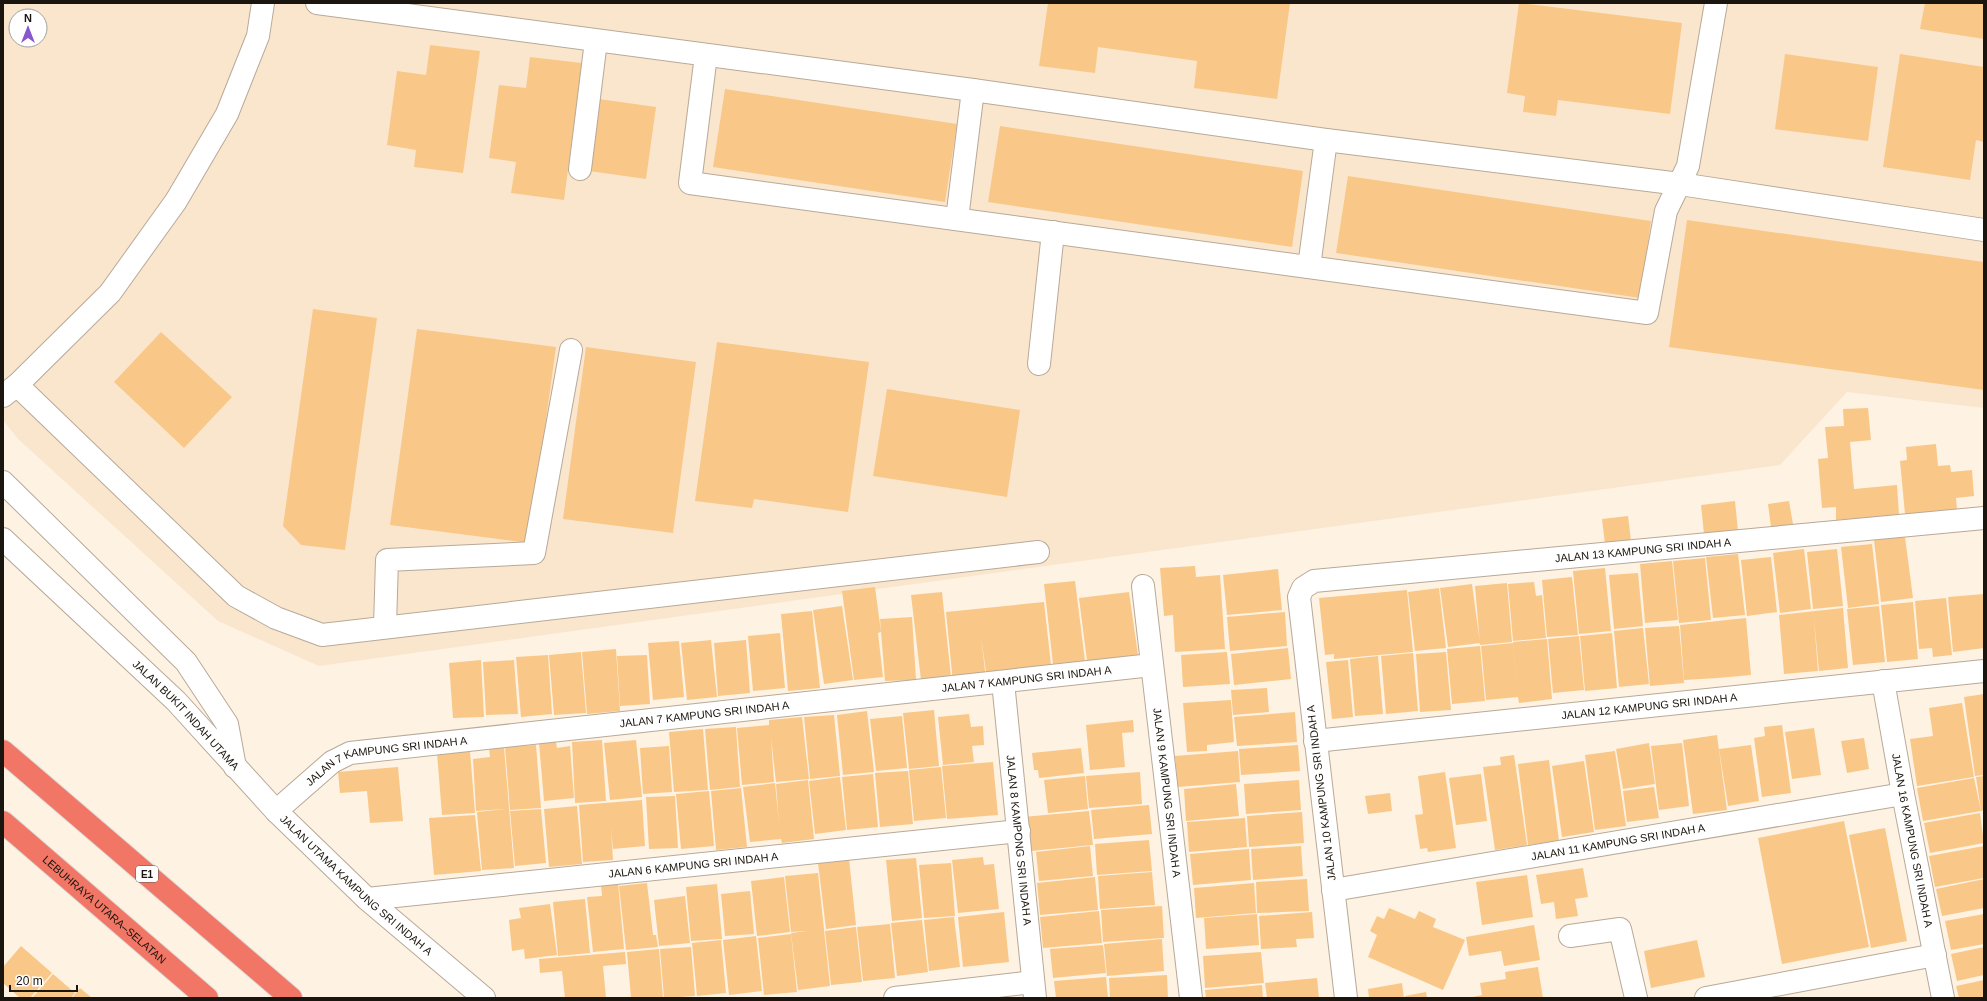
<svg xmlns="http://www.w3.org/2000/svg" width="1987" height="1001" viewBox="0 0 1987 1001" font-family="Arial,sans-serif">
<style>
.built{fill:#fae6cd;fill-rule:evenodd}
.building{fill:#f9c888}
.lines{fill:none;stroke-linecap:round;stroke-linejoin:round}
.minor-casing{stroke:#b8a998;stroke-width:24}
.highway-casing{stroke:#dadad8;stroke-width:24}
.minor{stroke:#fff;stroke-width:22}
.highway{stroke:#f17666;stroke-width:22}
.labels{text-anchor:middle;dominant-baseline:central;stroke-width:3;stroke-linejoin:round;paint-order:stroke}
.shield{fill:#fff;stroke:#5f5b56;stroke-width:1}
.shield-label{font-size:10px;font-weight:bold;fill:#1a150e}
.street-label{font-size:11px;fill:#1a150e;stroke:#fff}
</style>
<rect width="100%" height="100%" fill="#fef2e3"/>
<!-- built -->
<path class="built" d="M3 3H1984V408L1847 392 1780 465 319 666 218 621 18 439 3 420ZM16 16H40V40H16Z"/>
<!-- building -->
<path class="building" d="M1048 3H1290L1277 99 1194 88 1197 61 1098 47 1095 73 1039 66Z
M1519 3 1682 23 1670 114 1558 100 1556 116 1523 112 1525 96 1507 93Z
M1925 3H1984V39L1920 29Z
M430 45 480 51 463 173 414 167 416 150 387 145 397 71 426 75Z
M1785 54 1878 67 1868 141 1775 129Z
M1900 54 1984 67V142L1976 140 1970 180 1883 167Z
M530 57 582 63 564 200 511 193 516 162 489 158 499 85 526 88Z
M725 89 957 124 945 202 713 167Z
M599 99 656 107 646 179 589 171Z
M1000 126 1303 171 1292 247 988 202Z
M1348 176 1651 221 1640 298 1336 253Z
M1687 220 1984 262V390L1669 347Z
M313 309 377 318 345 550 301 545 283 526Z
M417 329 556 347 529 543 390 525Z
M161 332 232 397 184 448 114 382Z
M717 342 869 362 848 512 754 499 752 508 695 501Z
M586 347 696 362 673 533 563 519Z
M887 389 1020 410 1007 497 873 476Z
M1868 408 1871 440 1850 442 1854 489 1897 485 1899 515 1836 520V507L1822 508 1818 459 1828 458 1825 427 1844 426 1843 409Z
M1936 444 1938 466 1950 465 1951 472 1972 470 1974 496 1956 498 1957 509 1905 514 1900 461 1907 460 1906 447Z
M1735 501 1738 531 1704 534 1701 505Z
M1789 501 1793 524 1771 527 1768 504Z
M1628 516 1631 541 1605 544 1602 519Z
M1905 537 1913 598 1881 602 1874 540Z
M1872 544 1879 604 1848 608 1841 547Z
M1804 549 1811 609 1780 613 1773 553Z
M1837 549 1843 606 1813 609 1807 552Z
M1738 554 1745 615 1713 618 1706 557Z
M1771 557 1777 612 1747 616 1741 560Z
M1705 558 1711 620 1679 623 1673 561Z
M1672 561 1678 620 1645 623 1640 564Z
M1195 566 1196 577 1220 575 1225 649 1175 652 1173 615 1164 616 1160 568Z
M1605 568 1611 631 1579 634 1573 571Z
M1278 569 1282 610 1227 615 1223 575Z
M1638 573 1643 626 1614 629 1609 575Z
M1572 577 1578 635 1547 637 1542 580Z
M1075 581 1085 661 1053 664 1044 584Z
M1534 582 1536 596 1542 595 1546 638 1513 641 1508 584Z
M1507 583 1512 642 1480 645 1475 586Z
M1472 584 1480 643 1448 647 1440 588Z
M875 587 881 632 878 633 883 677 854 680 842 591Z
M1439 588 1446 648 1415 651 1408 592Z
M1407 590 1413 652 1334 659V654L1325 655 1319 598Z
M942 592 951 677 921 680 911 595Z
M1129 592 1138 655 1087 661 1079 598Z
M1984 594V648L1953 652 1948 597Z
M1946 598 1952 655 1933 657 1932 648 1919 649 1915 601Z
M1044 602 1051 665 986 672 981 637 986 679 953 683 946 612Z
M1913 602 1918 659 1887 662 1881 605Z
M842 606 853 680 824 684 813 610Z
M1879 606 1885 662 1853 665 1847 609Z
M1843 608 1848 668 1819 671 1814 619 1818 671 1784 674 1779 615Z
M812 611 820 688 788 691 781 614Z
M1285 612 1287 646 1230 651 1227 617Z
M912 617 916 680 885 681 880 619Z
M1746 618 1751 675 1718 678 1715 645 1718 678 1684 680 1680 625Z
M1679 626 1684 683 1650 686 1645 628Z
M1643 628 1649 684 1619 687 1614 631Z
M780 633 785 688 753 691 748 636Z
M1612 633 1617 688 1585 691 1580 636Z
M1579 636 1584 690 1553 693 1548 639Z
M1547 639 1552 699 1519 703 1518 697 1486 700 1481 646 1513 643 1518 695 1513 642Z
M711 640 717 697 687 700 681 643Z
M746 640 750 693 718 696 714 643Z
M679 641 684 697 653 700 648 643Z
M1480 646 1485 701 1452 704 1447 649Z
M1288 648 1291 679 1234 685 1231 654Z
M616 649 620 711 587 714 582 652Z
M581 652 586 713 554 715 549 655Z
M1227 652 1230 684 1183 687 1181 655Z
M1446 652 1451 710 1420 712 1416 654Z
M1413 653 1418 711 1386 714 1381 656Z
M548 655 552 714 521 717 516 657Z
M647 655 650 704 620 706 617 656Z
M1378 656 1383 714 1355 716 1350 659Z
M481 660 484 717 453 718 449 663Z
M514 660 518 714 486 715 483 662Z
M1348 660 1353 717 1332 719 1326 662Z
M1267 688 1269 712 1233 715 1231 690Z
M1984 694V775L1975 776 1964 697Z
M1231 700 1234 742 1207 745V751L1187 752 1183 703Z
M1962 703 1974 777 1917 786 1910 739 1933 736 1929 708Z
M934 710 939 766 909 769 903 713Z
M867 711 874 772 843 775 837 715Z
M1295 712 1297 742 1237 746 1234 717Z
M969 714 971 727 983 726 984 745 972 746 974 762 943 765 938 717Z
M834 715 840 776 810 779 804 717Z
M902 716 907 768 876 771 870 719Z
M802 717 809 779 776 782 771 738 774 782 742 785 737 728 769 725V720Z
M1133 720 1134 732 1122 733 1125 767 1090 770 1086 725Z
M1782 725 1791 793 1762 797 1754 738 1765 736 1764 727Z
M736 727 740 787 710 790 705 729Z
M1814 728 1821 775 1792 779 1785 732Z
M703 729 708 790 674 792 669 732Z
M1717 735 1727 810 1693 814 1683 740Z
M1864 738 1869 769 1847 773 1841 741Z
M602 740 606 801 575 803 572 742Z
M636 740 642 797 610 800 604 743Z
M556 742 557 748 570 746 574 798 544 801 539 743Z
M1649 743 1655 784 1623 789 1616 749Z
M1682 743 1689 806 1659 810 1651 746Z
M536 745 541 808 510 810 505 747Z
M1298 745 1300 771 1241 775 1239 749Z
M1751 745 1759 801 1728 806 1719 749Z
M669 746 672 792 643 794 640 748Z
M504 747 514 868 482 870 477 812 505 809 476 811 473 759 490 757 489 748Z
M1081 748 1084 773 1039 778 1038 770H1034L1032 753Z
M470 751 475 813 442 815 437 753Z
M1238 751 1240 782 1178 787 1175 756Z
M1615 751 1626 826 1595 830 1585 755Z
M1514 755 1527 845 1495 850 1483 767 1501 765 1500 757Z
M1549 760 1559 841 1528 845 1518 764Z
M1584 761 1594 832 1562 837 1552 766Z
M993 762 998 815 947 819 942 766Z
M398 767 403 821 370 823 367 791 340 793 338 772Z
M941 767 946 818 914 821 909 770Z
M908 771 913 824 880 827 875 773Z
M1140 772 1142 804 1089 808 1086 776Z
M1445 772 1456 848 1428 852 1427 848 1420 849 1415 815 1423 814 1418 776Z
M873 774 878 827 847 830 842 777Z
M1481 774 1487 821 1456 825 1449 778Z
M1085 776 1088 809 1048 813 1044 780Z
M1984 776V810L1981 811 1976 777Z
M840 777 846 830 815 834 809 781Z
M1974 778 1981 811 1923 821 1917 788Z
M808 780 814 839 782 843 781 839 750 842 743 787 775 783 779 823 776 784Z
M1299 780 1301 810 1246 814 1244 784Z
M1236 784 1239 816 1186 821 1184 789Z
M1654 787 1659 818 1627 822 1623 791Z
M741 788 747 847 716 850 711 791Z
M709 791 714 846 681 849 676 794Z
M1390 793 1392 811 1368 814 1365 796Z
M675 796 678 848 649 849 646 797Z
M642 800 645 846 613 849 611 828 613 860 583 862 579 805Z
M1149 805 1152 834 1094 839 1091 810Z
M577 806 582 864 549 867 544 809Z
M541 809 546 863 515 866 510 811Z
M1089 811 1093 845 1031 851 1030 833 1024 834 1023 817Z
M1302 812 1304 843 1249 847 1247 816Z
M1980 813 1984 843 1930 853 1924 823Z
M475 815 481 871 434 875 429 818Z
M1245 818 1247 847 1189 852 1187 822Z
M1844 821 1869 947 1782 964 1758 838Z
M1885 828 1907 941 1871 948 1849 835Z
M1149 840 1152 871 1097 875 1095 844Z
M1090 846 1093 876 1039 881 1036 852Z
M1301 846 1303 876 1253 880 1251 849Z
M1984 846V878L1935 887 1929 856Z
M1249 849 1251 880 1193 885 1190 854Z
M983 857 984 865 994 864 999 909 958 913 952 860Z
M916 858 922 918 892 921 886 860Z
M849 859 856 925 826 929 818 863Z
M951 863 955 916 924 918 919 865Z
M1583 868 1588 897 1575 899 1578 916 1556 919 1554 902 1541 904 1536 875Z
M1152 872 1155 905 1100 909 1098 876Z
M818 873 830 986 798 990 791 933 807 931 791 932 785 876Z
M1527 875 1533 917 1482 925 1476 882Z
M784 877 790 932 757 936 751 881Z
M1095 877 1098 910 1040 915 1037 883Z
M1307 879 1309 911 1257 913 1256 882Z
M1984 879V908L1942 916 1936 889Z
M618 882 624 949 593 952 587 897 602 896 601 884Z
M647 883 653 935H656L658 947 626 950 619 886Z
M1254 883 1256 913 1196 918 1194 888Z
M717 884 722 939 691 941 686 887Z
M750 891 754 934 725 936 721 894Z
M685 896 690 943 659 946 654 900Z
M585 899 590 953 558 956 553 902Z
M550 904 557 955 525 959 524 949 512 951 509 920 521 918 519 908Z
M1162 906 1164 938 1103 942 1101 910Z
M1389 908 1415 919 1419 911 1436 919 1433 927 1465 940 1443 990 1368 957 1377 935 1370 931 1377 916 1384 919Z
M1099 911 1102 943 1043 948 1040 917Z
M1004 912 1009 962 963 967 958 917Z
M1312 912 1314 938 1296 939 1297 947 1261 949 1259 916Z
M1257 914 1259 945 1206 949 1204 918Z
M1984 914V944L1951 950 1945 921Z
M954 917 960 967 929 971 924 920Z
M922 920 928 972 897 976 891 923Z
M890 924 895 978 863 981 857 927Z
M1534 925 1540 960 1504 966 1501 951 1469 956 1466 937Z
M856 927 862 982 831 985 825 931Z
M791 934 797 992 764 995 758 938Z
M756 936 762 991 729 995 723 940Z
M1162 939 1164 971 1107 976 1104 944Z
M721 940 726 993 697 996 692 943Z
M1697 940 1705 977 1651 988 1644 951Z
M1103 945 1106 973 1053 978 1050 949Z
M21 946 52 973 30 998H20L3 983V967Z
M691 947 695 996 664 998 660 949Z
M1984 947V975L1957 981 1951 954Z
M659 949 663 998H631L627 952Z
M625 952 626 964 603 966 606 998H565L562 971 540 973 539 959Z
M1261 952 1264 983 1205 988 1203 956Z
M1538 967 1543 998H1468L1482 995 1480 983 1506 979 1505 972Z
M53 974 75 993 71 998H32Z
M1167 975 1168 998H1110L1109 978Z
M1106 977 1108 998H1056L1054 981Z
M1317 978 1319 998H1267L1265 983Z
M1984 980V998H1959L1956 986Z
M1402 983 1404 998H1369L1368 989Z
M1262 985 1263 998H1206L1205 990Z
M80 988 92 998H72Z
M1426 992 1427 998H1406L1405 996Z"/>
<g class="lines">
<!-- minor casing -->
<g class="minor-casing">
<g id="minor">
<path d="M317 3 973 90 1326 140 1680 184 1984 230"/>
<path d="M706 55 690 183 1647 313 1666 211 1688 166 1716 3"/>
<path d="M580 169 596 41"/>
<path d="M957 219 973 90"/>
<path d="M1309 267 1326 140"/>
<path d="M1039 364 1053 232"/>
<path d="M17 385 236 596 276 618 322 635 1038 552"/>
<path d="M3 396 17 385 110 293 176 201 227 114 258 36 263 3"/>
<path d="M3 482 186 662 227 724 235 767"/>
<path id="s1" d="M3 539 176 701 276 811 367 899 484 998"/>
<path id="s2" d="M1143 586 1191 998"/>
<path d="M385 626 387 560 534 553 571 350"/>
<path id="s3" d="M1883 681 1903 794 1943 998"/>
<path id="s4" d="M1003 682 1035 998"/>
<path id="s5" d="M1315 741 1984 671"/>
<path id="s6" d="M276 811 332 762 350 753 1152 665"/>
<path id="s7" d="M1333 890 1903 794"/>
<path id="s8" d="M367 899 1019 831"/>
<path d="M1570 936 1620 929 1636 998"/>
<path d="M895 998 1033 982"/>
<path id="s9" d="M1346 998 1299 597 1303 588 1314 581 1984 518"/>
<path d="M1706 998 1935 955"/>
</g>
</g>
<!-- highway casing -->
<g class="highway-casing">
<g id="highway">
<path d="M3 751 291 998"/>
<path id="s10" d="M3 822 207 998"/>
</g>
</g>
<!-- minor -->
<use href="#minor" class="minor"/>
<!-- highway -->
<use href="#highway" class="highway"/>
</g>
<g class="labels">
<!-- shield labels -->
<rect class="shield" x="136" y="866" width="22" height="16" rx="3"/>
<g class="shield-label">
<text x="147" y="874">E1</text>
</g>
<!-- street labels -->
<g class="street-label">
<text stroke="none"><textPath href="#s9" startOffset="757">JALAN 13 KAMPUNG SRI INDAH A</textPath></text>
<text stroke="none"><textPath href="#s6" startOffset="775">JALAN 7 KAMPUNG SRI INDAH A</textPath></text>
<text stroke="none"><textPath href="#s5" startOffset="336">JALAN 12 KAMPUNG SRI INDAH A</textPath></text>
<text stroke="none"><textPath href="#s1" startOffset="254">JALAN BUKIT INDAH UTAMA</textPath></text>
<text stroke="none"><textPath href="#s6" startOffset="451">JALAN 7 KAMPUNG SRI INDAH A</textPath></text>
<text stroke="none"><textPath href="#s6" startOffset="127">JALAN 7 KAMPUNG SRI INDAH A</textPath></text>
<text stroke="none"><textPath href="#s2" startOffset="208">JALAN 9 KAMPUNG SRI INDAH A</textPath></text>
<text transform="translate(1321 793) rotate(-97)">JALAN 10 KAMPUNG SRI INDAH A</text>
<text stroke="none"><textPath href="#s4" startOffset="159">JALAN 8 KAMPONG SRI INDAH A</textPath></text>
<text stroke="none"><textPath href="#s3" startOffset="162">JALAN 16 KAMPUNG SRI INDAH A</textPath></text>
<text stroke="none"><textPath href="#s7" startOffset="289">JALAN 11 KAMPUNG SRI INDAH A</textPath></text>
<text stroke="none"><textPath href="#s8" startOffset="328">JALAN 6 KAMPUNG SRI INDAH A</textPath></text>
<text stroke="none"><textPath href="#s1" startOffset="495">JALAN UTAMA KAMPUNG SRI INDAH A</textPath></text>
<text stroke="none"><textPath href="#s10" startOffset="134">LEBUHRAYA UTARA–SELATAN</textPath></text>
</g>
</g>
<!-- border -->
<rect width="1987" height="1001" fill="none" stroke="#1a150e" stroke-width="8"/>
<!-- north arrow -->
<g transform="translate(28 28)"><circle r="19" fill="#ffffff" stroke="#a3a19f"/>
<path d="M0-3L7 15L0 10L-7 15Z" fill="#8856cf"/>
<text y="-6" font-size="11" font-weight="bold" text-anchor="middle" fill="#1a150e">N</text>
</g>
<!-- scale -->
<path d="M10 985v6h67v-6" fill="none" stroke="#1a150e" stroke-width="2"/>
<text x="16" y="985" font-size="12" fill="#1a150e" stroke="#ffffff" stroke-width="3" paint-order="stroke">20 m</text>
</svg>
